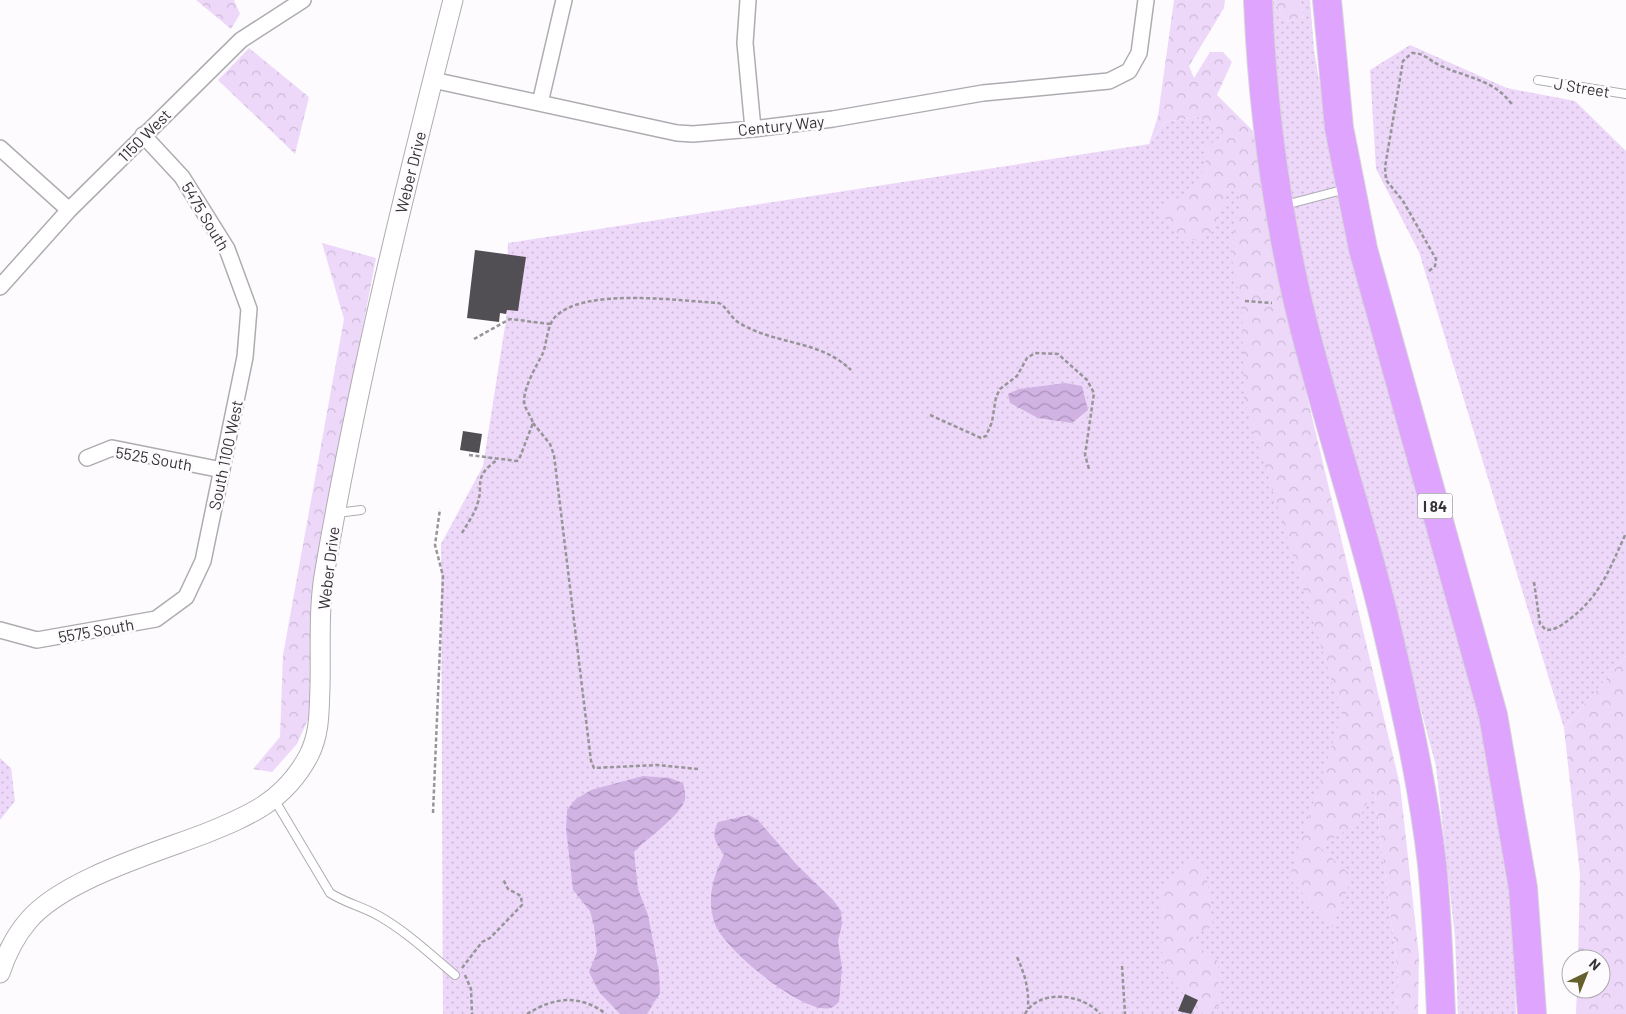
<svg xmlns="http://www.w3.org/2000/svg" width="1626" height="1014" viewBox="0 0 1626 1014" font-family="Barlow,sans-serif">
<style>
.grass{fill:url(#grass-dots)}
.forest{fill:url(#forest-crowns)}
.water{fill:url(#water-waves)}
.building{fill:#524f54}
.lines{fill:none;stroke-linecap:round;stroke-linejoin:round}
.service-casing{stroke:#afacb1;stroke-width:10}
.minor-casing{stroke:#afacb1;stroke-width:18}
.tertiary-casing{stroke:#afacb1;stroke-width:21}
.motorway-casing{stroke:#d7d6d7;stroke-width:30}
.path{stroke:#979597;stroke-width:2.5;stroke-dasharray:4 2.5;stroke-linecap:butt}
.service{stroke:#fff;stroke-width:8}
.minor{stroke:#fff;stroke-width:15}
.tertiary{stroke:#fff;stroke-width:19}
.motorway{stroke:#dea4fe;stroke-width:28}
.labels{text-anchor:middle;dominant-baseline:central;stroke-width:5;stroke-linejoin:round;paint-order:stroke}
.shield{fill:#fdfbfe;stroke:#716f71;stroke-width:1}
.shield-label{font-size:15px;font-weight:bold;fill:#353335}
.street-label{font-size:16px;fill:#353335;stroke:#fdfbfe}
</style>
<defs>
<pattern id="grass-dots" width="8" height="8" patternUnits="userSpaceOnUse" patternTransform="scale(1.25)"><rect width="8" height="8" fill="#edd8fa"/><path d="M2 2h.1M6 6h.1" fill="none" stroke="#ccbad7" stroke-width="1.8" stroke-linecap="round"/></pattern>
<pattern id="forest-crowns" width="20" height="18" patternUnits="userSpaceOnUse" patternTransform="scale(1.25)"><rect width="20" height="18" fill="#edd8fa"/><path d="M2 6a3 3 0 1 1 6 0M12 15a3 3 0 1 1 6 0" fill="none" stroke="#ccbad7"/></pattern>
<pattern id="water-waves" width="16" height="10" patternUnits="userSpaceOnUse" patternTransform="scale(1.25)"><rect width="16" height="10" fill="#d0b2e3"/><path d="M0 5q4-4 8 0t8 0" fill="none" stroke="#aa91b9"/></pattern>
</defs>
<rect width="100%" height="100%" fill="#fdfbfe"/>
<!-- grass -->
<path class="grass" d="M1269 0H1274L1287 22 1304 16 1300 0H1310L1314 50 1338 193 1484 711 1512 892 1516 1014H1458L1455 937 1436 766 1309 289 1285 168Z
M1410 45 1507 88 1575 101 1626 151V656L1564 728 1419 252 1376 169 1370 70Z
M1199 117 1228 136 1374 786 1398 974 1396 1014H443L441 544 483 466 506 320 508 243 1149 144 1165 122Z
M0 758 11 768 15 801 0 820Z"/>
<!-- forest -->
<path class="forest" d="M196 0H234L240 14 231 29Z
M1174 0H1225L1224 8 1189 66 1194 78 1210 52H1223L1232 62 1217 95 1253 131 1289 321 1400 785 1419 956 1418 1014H1396L1398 974 1374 787 1357 824 1319 847 1352 876 1333 927 1289 878 1342 714 1244 399 1242 312 1230 249 1241 198 1229 188 1214 230 1201 241 1179 238 1161 213 1169 203 1191 191 1206 165 1205 146 1227 136 1199 117 1165 122 1149 144 1158 116Z
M1274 0H1300L1304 16 1287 22Z
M249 48 309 97 295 154 218 80Z
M322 243 376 258 314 582 310 715 297 744 272 772 253 769 280 737 283 655 344 319Z
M1626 656V1014H1576L1577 989H1601V959H1578L1580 874 1564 728Z
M1192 858 1206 870 1213 926 1193 936 1194 944 1218 961 1219 1007 1203 1014 1163 972 1160 892Z"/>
<!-- water -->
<path class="water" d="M1065 383 1082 386 1088 410 1072 423 1038 418 1010 403 1008 394 1019 389Z
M643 776 670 778 683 783C684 787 686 794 685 799 683 814 646 839 634 852L638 889 648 915 659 972 660 993 647 1014H620L599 992 589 972 597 952 594 926 590 911 573 890 566 829 567 810 576 799 591 790Z
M749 815 758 820 796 864 833 900 841 911 842 924 838 941 842 968 839 1002C836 1004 833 1008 830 1008 802 1014 724 949 715 924 706 899 713 878 724 854 715 843 711 835 718 822Z"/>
<!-- building -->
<path class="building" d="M475 250 526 257 518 311 507 310 506 314 500 313 499 322 467 318Z
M463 431 482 434 479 453 460 450Z
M1185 994 1198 1000 1191 1014 1178 1011Z"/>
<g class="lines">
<!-- service casing -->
<g class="service-casing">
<path id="service" d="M1538 80 1626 94
M1285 205 1346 189
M337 513 361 510
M274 799 330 893C345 903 364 907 379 916 407 932 430 954 455 975"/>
</g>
<!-- minor casing -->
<g class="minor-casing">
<path id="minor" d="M748 0 745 43 753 129
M433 80 677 133 693 134 753 129 833 119 983 93 1109 81 1129 71 1139 53 1146 0
M540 103 564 0
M0 148 69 210
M0 287 69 210 241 40 303 0
M87 458 112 448 222 470
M0 630 37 640 156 619 186 597 203 561 245 357 249 309 227 249 182 177 143 135"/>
</g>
<!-- tertiary casing -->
<g class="tertiary-casing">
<path id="tertiary" d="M0 973C6 955 16 935 28 921 62 880 154 853 204 834 249 816 285 801 309 755 320 733 319 712 320 687 321 649 318 608 325 570 358 378 405 189 453 0"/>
</g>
<!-- motorway casing -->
<g class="motorway-casing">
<path id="motorway" d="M1258 0C1262 100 1275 200 1297 298 1323 410 1361 518 1387 629 1405 706 1423 785 1432 864 1437 914 1439 964 1441 1014
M1327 0 1339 128 1363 249 1493 715 1523 888 1532 1014"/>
</g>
<!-- path -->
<path class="path" d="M1429 271 1435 266 1436 259 1403 201 1386 180 1385 167 1403 61 1412 53C1424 53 1429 60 1439 65 1466 78 1495 79 1513 106
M1245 301 1272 303
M474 339 510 319 550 324
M930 415 981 438 986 436 992 422 996 397 1000 389 1017 376 1027 358 1035 353 1058 354 1087 380 1094 393 1085 455 1089 469
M533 423 550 444 554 455 591 761 594 768 657 765 698 769
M469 455 517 461 520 457 533 423C531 416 527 412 525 406 520 393 537 365 543 353 547 342 547 326 555 317 584 287 679 301 719 303 728 308 731 319 741 324 777 345 820 340 851 370
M462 533C467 524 474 515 477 505 485 484 471 479 497 460
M1534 582 1540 624 1546 630C1556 630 1562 625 1570 619 1601 595 1610 568 1626 533
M433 813 443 576 435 545 440 509
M1017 957C1025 975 1029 988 1028 1009
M1122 966 1125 1014
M462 968 482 942 490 938 522 905 521 896 508 889 503 879
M465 975 471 989 472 1014
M527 1014C554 997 580 994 606 1014
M1025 1014C1039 988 1084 994 1100 1014"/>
<!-- service -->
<use href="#service" class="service"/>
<!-- minor -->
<use href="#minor" class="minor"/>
<!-- tertiary -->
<use href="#tertiary" class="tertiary"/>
<!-- motorway -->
<use href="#motorway" class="motorway"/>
</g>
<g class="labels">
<!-- shield labels -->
<rect class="shield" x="1417.5" y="493.5" width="35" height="25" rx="4"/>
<g class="shield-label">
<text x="1435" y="506">I 84</text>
</g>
<!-- street labels -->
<g class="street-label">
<text transform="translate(1582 87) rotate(9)">J Street</text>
<text transform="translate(781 125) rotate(-6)">Century Way</text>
<text transform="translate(144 135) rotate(-45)">1150 West</text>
<text transform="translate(410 172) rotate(-76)">Weber Drive</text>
<text transform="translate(206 216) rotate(59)">5475 South</text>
<text transform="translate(225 455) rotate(-78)">South 1100 West</text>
<text transform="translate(154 458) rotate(10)">5525 South</text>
<text transform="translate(328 568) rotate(-83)">Weber Drive</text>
<text transform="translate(96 630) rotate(-10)">5575 South</text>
</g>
</g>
<!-- north arrow -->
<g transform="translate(1586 974) rotate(43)"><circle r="24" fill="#fdfbfe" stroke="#adabae"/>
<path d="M0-4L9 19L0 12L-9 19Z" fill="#655f2b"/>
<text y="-8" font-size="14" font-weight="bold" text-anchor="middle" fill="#353335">N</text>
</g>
</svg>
